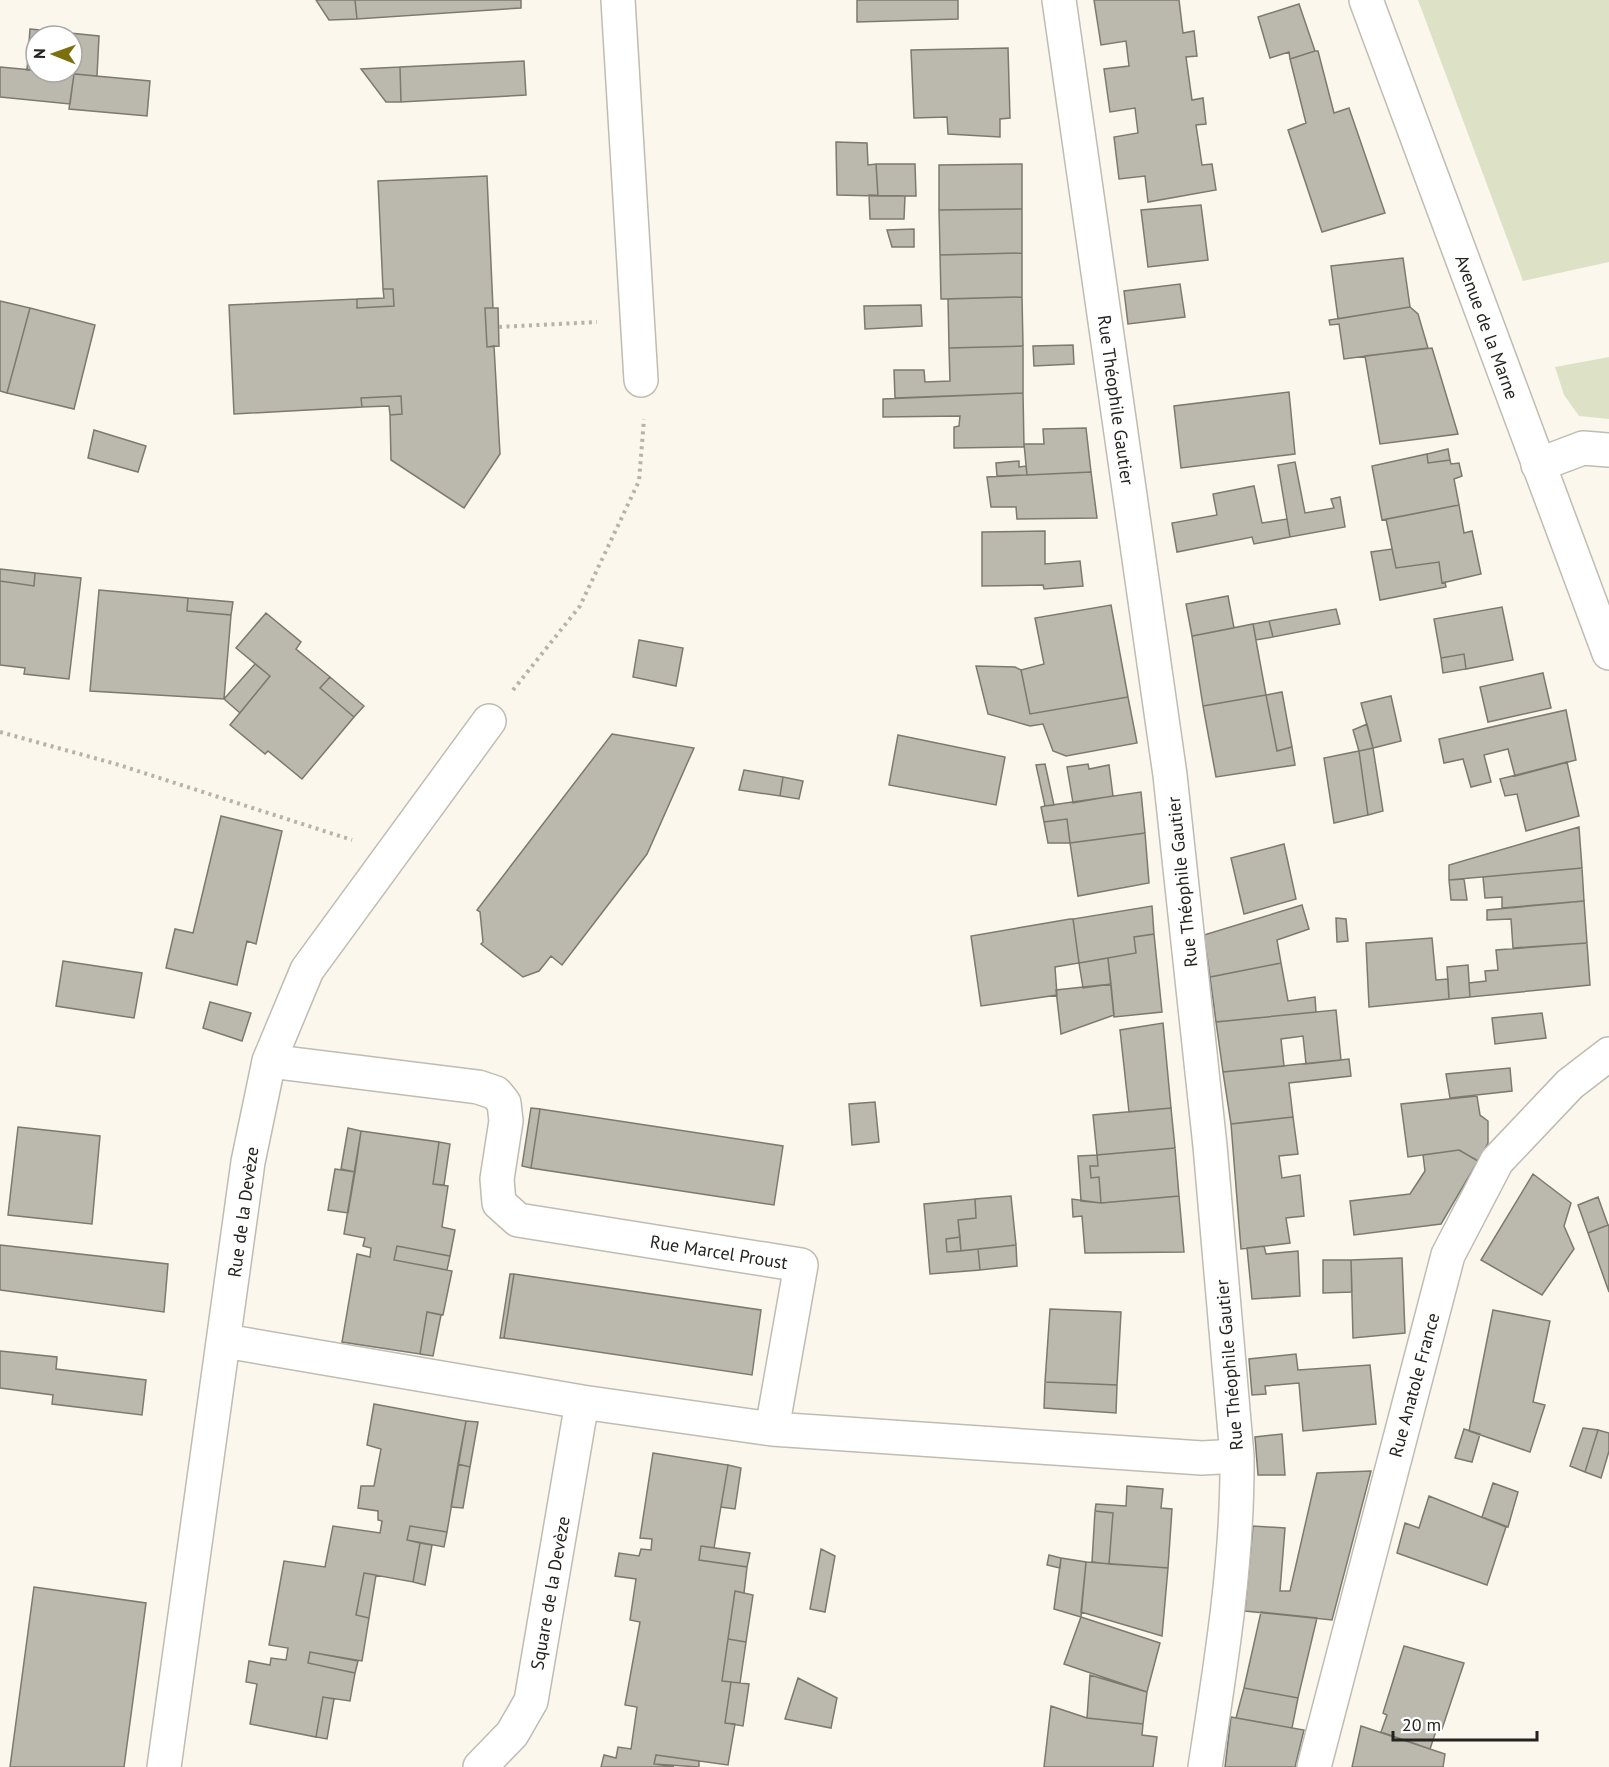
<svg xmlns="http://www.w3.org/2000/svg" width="1609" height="1767" viewBox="0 0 1609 1767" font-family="'PT Sans',sans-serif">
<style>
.green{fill:#dde2c7}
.building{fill:#bbb8ad;stroke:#7c796f;stroke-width:1.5}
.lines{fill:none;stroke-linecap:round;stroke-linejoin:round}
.minor-casing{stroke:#bfbcb2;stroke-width:36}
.major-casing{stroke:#bfbcb2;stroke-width:36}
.path{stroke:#b6b3aa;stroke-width:4;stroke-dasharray:3 4.5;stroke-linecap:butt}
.minor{stroke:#fff;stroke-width:33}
.major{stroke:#fff;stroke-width:33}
.labels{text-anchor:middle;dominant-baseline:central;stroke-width:4.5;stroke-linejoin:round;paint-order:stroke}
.street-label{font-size:18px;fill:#24231f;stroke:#fff}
</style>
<rect width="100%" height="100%" fill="#fbf7ec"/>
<!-- green -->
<path class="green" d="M1418 0H1609V262L1523 281Z
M1609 357V419L1579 416 1564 395 1555 367Z"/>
<!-- building -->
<path class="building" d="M355 0H521V8L357 19Z
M355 0 357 19 329 20 316 0Z
M857 0H958V19L857 22Z
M1094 0H1179L1183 33 1194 31 1197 56 1186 57 1192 100 1203 98 1206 124 1196 125 1202 165 1212 164 1216 190 1148 202 1145 176 1119 179 1114 137 1138 133 1135 108 1110 112 1104 69 1129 66 1126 41 1101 45Z
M1299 4 1315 51 1290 59 1289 52 1270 58 1258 17Z
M30 29 99 36 97 76 54 72H72V36H36V70H27Z
M1008 48 1010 118 1000 119V137L948 134 947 117 914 118 911 50Z
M1315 51H1318L1334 113 1349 108 1385 213 1322 232 1288 130 1306 123 1290 59Z
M524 61 526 95 401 102 400 67Z
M0 67 74 74 70 104 0 97Z
M400 67 401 102H386L361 69Z
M74 74 150 81 147 116 69 109Z
M836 142 867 143 868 165 876 164 878 196 837 195Z
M876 164H915L916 196H878Z
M1022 164V209L939 210V165Z
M487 176 493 308H485L487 347 494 346 500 454 464 508 391 460 390 415 402 414 401 396 361 398 362 407 234 414 229 305 357 299V308L394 306 393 289H383L378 181Z
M869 195 905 196 904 219H870Z
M1201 205 1208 260 1148 267 1141 210Z
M1022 209V253L940 255 939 210Z
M914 229V247H892L887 230Z
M1022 253V297L941 299 940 255Z
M1403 258 1410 307 1338 319 1331 266Z
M1180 284 1185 317 1128 324 1124 291Z
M383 289H393L394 306 357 308V299L384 298Z
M1022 297 1023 346 949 348 948 299Z
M0 301 30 308 7 393 0 391Z
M921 305 922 326 865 329 864 306Z
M1410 307 1418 314 1428 348 1344 359 1339 324 1330 325 1329 320Z
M30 308 95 325 74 409 7 393Z
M485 308H498L499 346 487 347Z
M1073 345 1074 364 1034 366 1033 346Z
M1023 346V393L895 398 894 370H924L925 382 950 381 949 348Z
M1432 348 1458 434 1380 444 1365 356Z
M1289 392 1295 454 1181 468 1174 406Z
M1023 393 1024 447 954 448V427L959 426 960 416 883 417V399Z
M401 396 402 414 390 415 389 406 362 407 361 398Z
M1086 428 1091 472 1027 475 1024 444H1044L1043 429Z
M94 430 146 446 138 472 88 458Z
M1448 449 1450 460 1428 463 1427 454Z
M1427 454 1428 463 1450 460 1451 464 1459 463 1462 476 1454 479 1459 505 1382 520 1372 466Z
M1019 461V467L1026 466 1027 475 997 476 996 463Z
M1295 462 1305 513 1334 508 1331 499 1340 497 1345 527 1290 537 1278 465Z
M1091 472 1097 518 1017 519 1016 507H991L987 477Z
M1254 486 1262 523 1287 519 1290 537 1254 544 1252 537 1177 552 1172 523 1217 515 1213 494Z
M1459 505 1464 533 1472 531 1481 574 1442 583 1439 562 1396 568 1386 519Z
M1045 531V564L1080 561 1083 586 1044 589 1043 585 982 586V532Z
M1392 549 1396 568 1439 562 1442 583 1445 582 1446 587 1380 600 1371 552Z
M0 569 35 573 34 586 0 581Z
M35 573 81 578 69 679 24 674 25 668 0 665V581L34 586Z
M99 590 188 598 187 611 231 615 224 699 90 691Z
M1228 596 1234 628 1192 636 1186 604Z
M188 598 233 602 231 615 187 611Z
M1111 605 1128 697 1030 714 1021 670 1044 664 1035 618Z
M1502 607 1513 660 1466 669 1464 654 1441 658 1434 619Z
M1336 609 1340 624 1273 637 1269 621Z
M266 613 301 642 296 649 330 677 320 688 354 717 302 779 268 751 265 754 230 725 270 676 236 648Z
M1269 621 1273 637 1256 640 1253 624Z
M1253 624 1266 695 1203 706 1192 636Z
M639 640 683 648 676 686 633 677Z
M1464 654 1466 669 1443 673 1441 658Z
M255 664 270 676 240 713 224 699Z
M976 666 1015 667 1021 670 1030 714 1128 697 1137 743 1066 756 1053 751 1043 724 1030 726 988 714Z
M1543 673 1551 708 1488 722 1480 687Z
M330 677 364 706 354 717 320 688Z
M1282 692 1292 747 1277 751 1266 695Z
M1266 695 1277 751 1292 747 1295 765 1216 777 1203 706Z
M1391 696 1401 741 1373 748 1361 703Z
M1566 710 1576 760 1515 776 1508 749 1484 755 1491 782 1471 787 1463 759 1444 763 1439 739Z
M1367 724 1373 748 1359 751 1353 730Z
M612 734 694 748 647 854 562 965 551 956 539 971 523 977 481 944 483 942 480 912 477 910Z
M898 735 1005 757 996 805 889 785Z
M1373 748 1383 811 1368 815 1359 751Z
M1359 751 1368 815 1334 823 1324 758Z
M1567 762 1579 816 1526 831 1517 794 1505 796 1500 779Z
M1045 764 1054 805 1045 806 1036 765Z
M1088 764 1089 769 1109 765 1113 796 1073 803 1067 767Z
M744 770 783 777 780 796 739 790Z
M783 777 803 781 799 799 780 796Z
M1141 792 1145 833 1070 843 1067 819 1044 822 1041 807 1045 806Z
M221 816 282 831 256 944 247 941 237 985 166 968 175 929 193 933Z
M1067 819 1070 843H1048L1044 822Z
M1579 827 1582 868 1449 880V865Z
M1145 833 1149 883 1078 896 1070 843Z
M1284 844 1296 899 1244 914 1231 858Z
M1582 868 1584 901 1502 908V897L1485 898 1483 877Z
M1464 879 1467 900H1451L1449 880Z
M1584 901 1587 943 1513 948 1511 919 1487 920V910Z
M1302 905 1309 929 1277 940 1281 963 1210 977 1204 935Z
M1152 906 1154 934 1134 937 1136 953 1079 963 1073 919Z
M1336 918 1346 919 1348 941 1337 942Z
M1070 919H1073L1079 963 1055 967 1057 995 981 1006 971 936Z
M1154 934 1162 1012 1114 1017 1108 958 1136 953 1134 937Z
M1432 938 1436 980 1448 979 1449 999 1369 1007 1366 943Z
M1587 943 1590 985 1470 997 1469 983 1486 981 1485 971 1498 970 1496 950Z
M1108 958 1111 984 1083 988 1079 963Z
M63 961 142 973 134 1018 56 1006Z
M1281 963 1288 1001 1315 997 1316 1012 1216 1022 1210 977Z
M1468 965 1470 997 1449 999 1447 967Z
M1111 984 1114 1015 1061 1034 1056 990Z
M210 1002 251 1013 242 1041 203 1028Z
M1336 1010 1341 1060 1306 1064 1303 1036 1281 1039 1284 1066 1223 1072 1216 1022Z
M1542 1013 1546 1038 1495 1044 1492 1018Z
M1163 1023 1171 1108 1129 1112 1120 1030Z
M1349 1059 1351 1076 1289 1083 1293 1117 1231 1124 1223 1072Z
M1510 1068 1512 1091 1450 1098 1446 1074Z
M1477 1096 1480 1115 1488 1121V1143L1478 1161 1459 1150 1408 1157 1401 1104Z
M875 1102 879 1142 852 1145 849 1104Z
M531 1108 540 1109 531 1168 522 1166Z
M1171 1108 1175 1148 1097 1155 1093 1115Z
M540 1109 783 1146 774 1205 531 1168Z
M1293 1117 1298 1154 1279 1156 1282 1178 1300 1175 1304 1216 1286 1218 1290 1243 1241 1249 1231 1124Z
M18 1127 100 1136 92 1224 8 1215Z
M348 1128 361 1131 355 1172 341 1169Z
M361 1131 439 1142 433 1184 448 1186 442 1227 455 1230 450 1256 397 1246 394 1260 452 1271 443 1315 427 1312 420 1354 342 1342 357 1254 370 1257 371 1248 363 1246 365 1238 344 1234Z
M439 1142 450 1144 444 1185 433 1184Z
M1175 1148 1179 1196 1101 1203 1099 1177 1091 1178 1090 1166H1098L1097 1155Z
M1459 1150 1478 1161 1441 1224 1354 1235 1350 1201 1410 1194 1425 1171 1423 1155Z
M1097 1155 1098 1166H1090L1091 1178 1099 1177 1101 1203 1081 1201 1078 1156Z
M335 1169 355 1172 348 1213 328 1210Z
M1533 1174 1571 1203 1564 1226 1574 1249 1542 1295 1481 1260Z
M1011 1196 1016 1245 961 1251 958 1220 976 1218 975 1199Z
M1179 1196 1184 1252 1085 1253 1082 1216 1073 1217 1072 1199 1101 1203Z
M1598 1197 1608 1225 1588 1233 1578 1205Z
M975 1199 976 1218 958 1220 960 1237 946 1239 947 1252 978 1249 980 1270 930 1274 924 1204Z
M1608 1225H1609V1292L1588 1233Z
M960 1237 961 1251 947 1252 946 1239Z
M0 1245 168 1264 164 1312 0 1290Z
M1016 1245 1017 1266 980 1270 978 1249Z
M397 1246 450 1256 447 1270 394 1260Z
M1264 1246 1266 1254 1298 1251 1300 1296 1252 1299 1247 1248Z
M1402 1258 1405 1333 1353 1338 1351 1260Z
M1323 1260H1351L1352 1292 1323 1293Z
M510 1274H514L504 1338H500Z
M514 1274 761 1310 752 1375 504 1338Z
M1050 1309 1121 1312 1117 1385 1045 1382Z
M1493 1310 1550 1321 1533 1402 1545 1405 1530 1452 1469 1431Z
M427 1312 441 1315 433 1356 420 1354Z
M0 1351 57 1357 56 1369 146 1380 142 1415 52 1404 53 1395 0 1388Z
M1296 1354 1298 1370 1370 1365 1376 1424 1303 1431 1299 1383 1265 1386 1266 1394 1252 1395 1249 1359Z
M1045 1382 1117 1385 1116 1413 1044 1408Z
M374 1404 466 1421 447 1532 410 1526 407 1540 420 1543 413 1582 364 1573 356 1615 369 1618 362 1661 310 1652 308 1663 355 1673 350 1701 323 1697 316 1737 250 1724 257 1684 246 1682 249 1661 270 1665 271 1658 286 1660 288 1648 269 1645 284 1561 325 1567 333 1526 380 1533 382 1521 378 1520V1511L358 1508 361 1486H374L381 1449 367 1445Z
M466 1421 478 1422 470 1467 458 1464Z
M1583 1428 1598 1430 1585 1472 1570 1466Z
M1464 1429 1480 1434 1472 1462 1455 1458Z
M1598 1430 1609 1433V1451L1601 1478 1585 1472Z
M1282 1434 1285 1475H1258L1255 1437Z
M653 1453 728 1465 714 1548 701 1546 699 1560 747 1567 744 1593 735 1591 722 1681 731 1682 725 1723 735 1724 728 1765 656 1755 654 1764 674 1767H601L604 1755 616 1758 618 1747 631 1749 637 1707 625 1705 640 1622 630 1620 636 1579 615 1576 619 1553 639 1556 641 1549 651 1550 652 1539 640 1538Z
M458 1464 470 1467 463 1508 451 1507Z
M728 1465 741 1468 735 1509 721 1507Z
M1371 1471 1332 1620 1245 1611 1253 1526 1285 1528 1280 1591H1290L1317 1473Z
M1493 1483 1518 1492 1508 1527 1482 1517Z
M1127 1486 1163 1489 1161 1508 1172 1509 1168 1568 1109 1564 1113 1513 1095 1511 1096 1504 1126 1506Z
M1429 1496 1506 1527 1487 1585 1397 1553 1405 1523 1419 1528Z
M1095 1511 1113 1513 1109 1564 1092 1562Z
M410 1526 447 1532 444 1547 407 1540Z
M420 1543 432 1545 425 1585 413 1582Z
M701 1546 750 1553 747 1567 699 1560Z
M821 1549 835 1556 825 1612 810 1609Z
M1049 1555 1061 1558 1060 1568 1047 1565Z
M1061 1558 1086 1562 1081 1617 1054 1609Z
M1086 1562 1168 1568 1162 1636 1081 1612Z
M364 1573 376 1575 369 1618 356 1615Z
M34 1587 146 1603 124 1767H10Z
M735 1591 753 1595 746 1642 728 1639Z
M1261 1612 1317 1618 1298 1698 1244 1688Z
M1081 1617 1160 1643 1147 1692 1064 1664Z
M728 1639 746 1642 740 1683 722 1681Z
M1404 1646 1464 1663 1442 1729 1437 1728 1430 1749 1381 1732 1387 1715 1383 1713Z
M310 1652 358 1661 355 1673 308 1663Z
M1090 1675 1147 1692 1143 1724 1087 1718Z
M798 1678 837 1698 831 1728 785 1719Z
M731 1682 749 1684 743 1726 725 1723Z
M1244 1688 1298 1698 1292 1728 1236 1718Z
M323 1697 334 1699 327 1739 316 1737Z
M1051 1706 1087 1718 1143 1724 1142 1735 1157 1737 1153 1767H1044Z
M1231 1717 1304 1730 1295 1767H1225Z
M1361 1726 1445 1754 1443 1767H1352Z
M656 1755 699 1761V1767L654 1764Z"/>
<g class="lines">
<!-- minor casing -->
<g class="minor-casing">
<path id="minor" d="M618 0 641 380
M1059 0 1170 775 1210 1146 1237 1456C1238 1560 1221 1664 1205 1767
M1538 465 1583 448 1609 450
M269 1061 478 1087 496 1093 504 1103 506 1121 497 1179 499 1203 518 1220 801 1265 772 1429
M225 1341 582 1402 772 1429 1202 1458 1237 1456
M164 1767 248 1162 269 1061 307 970 489 721
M480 1767 512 1734 531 1701 582 1402
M1314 1767 1448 1255 1497 1161 1570 1084 1609 1054"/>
</g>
<!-- major casing -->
<g class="major-casing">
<path id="major" d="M1366 0 1609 653"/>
</g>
<!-- path -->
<path class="path" d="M499 327 597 322
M513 690 580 606 639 481 644 419
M0 732 116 764 352 840"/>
<!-- minor -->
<use href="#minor" class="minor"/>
<!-- major -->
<use href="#major" class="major"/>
</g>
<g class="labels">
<!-- street labels -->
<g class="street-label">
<text transform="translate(1487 327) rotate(70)">Avenue de la Marne</text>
<text transform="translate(1116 400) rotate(82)">Rue Théophile Gautier</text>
<text transform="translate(1182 882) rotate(-96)">Rue Théophile Gautier</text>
<text transform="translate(243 1212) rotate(-82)">Rue de la Devèze</text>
<text transform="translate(719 1252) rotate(9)">Rue Marcel Proust</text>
<text transform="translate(1229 1365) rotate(-95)">Rue Théophile Gautier</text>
<text transform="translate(1414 1385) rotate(-75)">Rue Anatole France</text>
<text transform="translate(550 1593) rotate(-80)">Square de la Devèze</text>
</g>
</g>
<!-- north arrow -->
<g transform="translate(54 54) rotate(271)"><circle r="28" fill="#ffffff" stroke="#a7a7a5" stroke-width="1.5"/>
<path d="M0-4.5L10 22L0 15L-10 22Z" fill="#7c700e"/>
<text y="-9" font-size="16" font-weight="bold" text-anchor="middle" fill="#24231f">N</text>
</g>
<!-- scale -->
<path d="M1393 1731v9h144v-9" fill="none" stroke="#24231f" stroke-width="3"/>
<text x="1402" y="1731" font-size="18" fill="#24231f" stroke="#ffffff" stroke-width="4.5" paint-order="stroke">20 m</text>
</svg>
